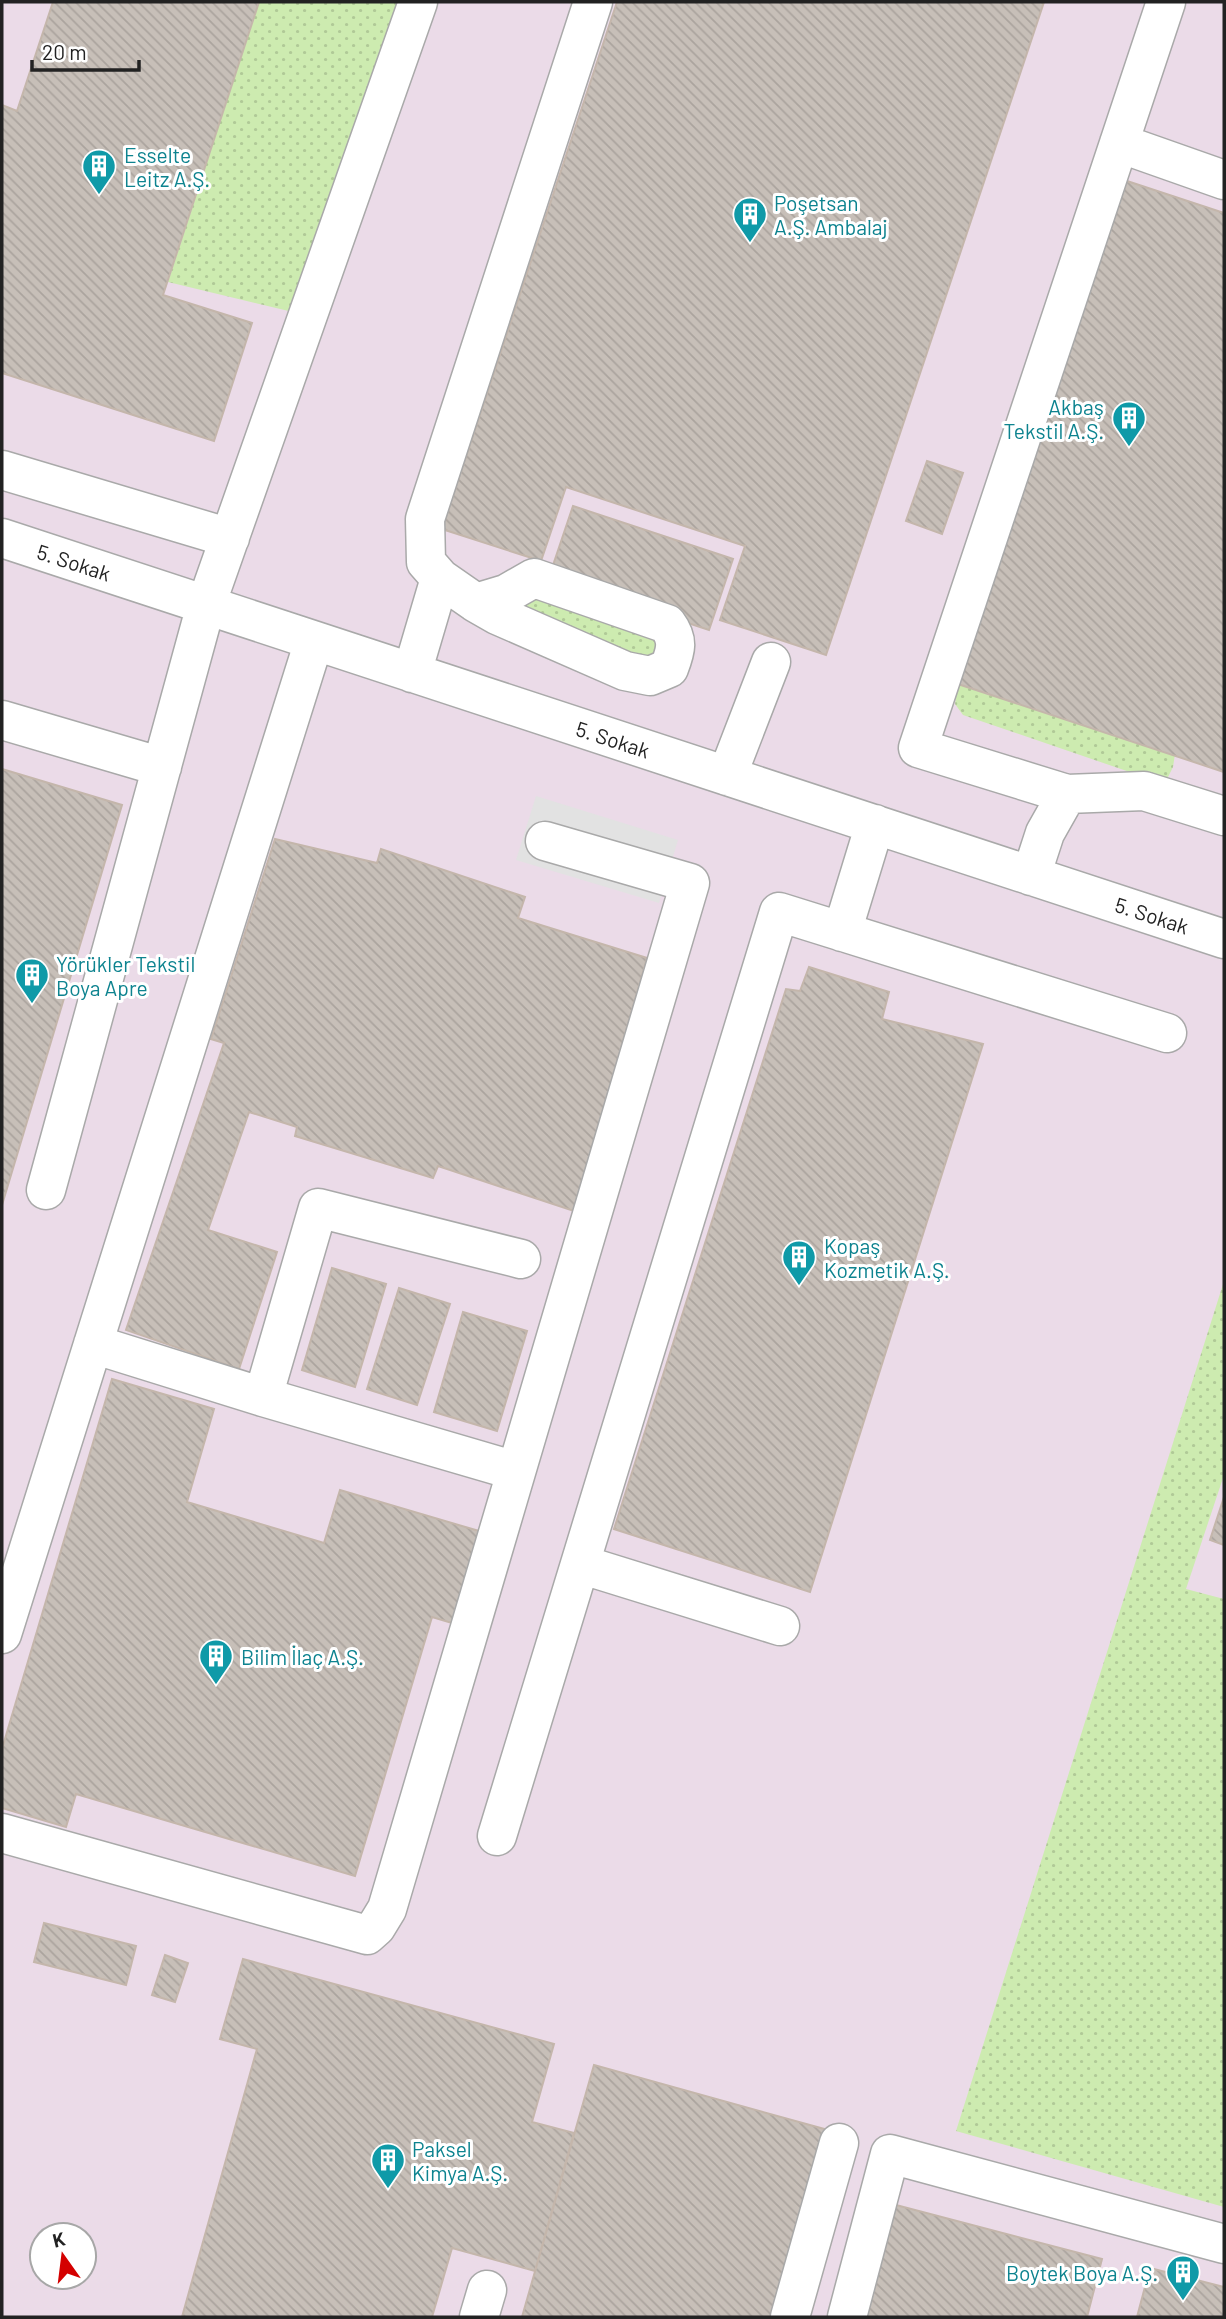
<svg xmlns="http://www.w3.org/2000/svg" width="1226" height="2319" viewBox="0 0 1226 2319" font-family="Barlow,sans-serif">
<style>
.industrial{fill:#ebdbe8;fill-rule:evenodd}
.grass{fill:url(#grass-dots)}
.parking{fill:#e2e2e2}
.building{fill:url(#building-back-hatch);stroke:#c4b6ab;stroke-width:2}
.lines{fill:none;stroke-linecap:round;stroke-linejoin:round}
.minor-casing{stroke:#a9a9a9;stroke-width:41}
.minor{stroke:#fff;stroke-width:38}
.labels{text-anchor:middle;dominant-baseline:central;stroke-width:6;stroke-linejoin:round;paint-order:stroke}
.culture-label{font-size:21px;fill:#0d838f;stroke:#fff;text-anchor:start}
.street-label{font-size:21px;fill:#222;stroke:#fff}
</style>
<defs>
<pattern id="grass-dots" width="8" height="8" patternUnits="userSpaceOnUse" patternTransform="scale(1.75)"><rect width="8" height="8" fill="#cdebb0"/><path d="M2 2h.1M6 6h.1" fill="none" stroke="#b0c997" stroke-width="1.8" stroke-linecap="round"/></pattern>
<pattern id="building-back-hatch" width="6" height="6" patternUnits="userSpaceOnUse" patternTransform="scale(1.75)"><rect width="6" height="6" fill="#c7bfb8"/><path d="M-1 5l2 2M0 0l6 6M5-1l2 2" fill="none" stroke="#aba49e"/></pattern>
</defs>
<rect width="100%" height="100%" fill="#f2efe9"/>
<!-- industrial -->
<path class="industrial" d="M2 2H1224V2317H2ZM42 2235H84V2277H42Z"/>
<!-- grass -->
<path class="grass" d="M259 2H397L297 313 168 282Z
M537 596 652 627 663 654 648 661 525 614 527 603Z
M958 682 1175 754 1173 767 1168 777 1156 781 963 715 955 704Z
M1224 1281V1475L1186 1589 1224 1599V2207L956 2131Z"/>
<!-- parking -->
<path class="parking" d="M536 796 678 840 659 903 516 860Z"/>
<!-- building -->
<path class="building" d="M53 2H259L163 295 252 323 214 441 2 373V105L17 111Z
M617 2H1044L826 655 720 620 745 546 566 487 541 561 442 529Z
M1124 180 1224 213V772L955 683Z
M927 461 963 473 942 534 906 521Z
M573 506 733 559 709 630 549 577Z
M2 769 122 805 2 1205Z
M275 839 377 863 381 849 525 897 518 918 647 958 574 1211 438 1166 433 1178 295 1136 297 1127 249 1112 208 1230 277 1252 239 1369 126 1330 224 1043 211 1039Z
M809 967 889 992 882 1019 983 1044 810 1592 614 1529 786 989 800 991Z
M332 1268 386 1284 355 1387 302 1370Z
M399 1288 450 1304 417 1405 367 1389Z
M463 1312 527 1331 497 1431 434 1412Z
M112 1379 214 1409 187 1502 324 1543 340 1490 479 1531 452 1623 432 1617 355 1876 76 1794 66 1827 2 1808V1749Z
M1224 1497V1545L1210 1540Z
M44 1923 136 1946 126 1985 34 1962Z
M165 1955 188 1963 175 2002 152 1995Z
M243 1959 554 2044 532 2122 574 2133 535 2271 452 2248 432 2317H182L257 2049 220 2039Z
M594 2065 828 2130 775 2317H522Z
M896 2205 1102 2259 1087 2317H866Z
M1150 2268 1224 2287V2317H1137Z"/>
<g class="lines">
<!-- minor casing -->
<g class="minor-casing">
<path id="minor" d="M1166 2 918 748 1067 794 1144 791 1224 816
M1119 143 1224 180
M2 470 230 538
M2 538 1224 939
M440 578 476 603 497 615 625 671 650 676 669 668C676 650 679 640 667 624L534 578 506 594 476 603
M412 673 440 578 426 562 425 519 593 2
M2 720 162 767
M727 776 771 662
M1031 876 1045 833 1067 794
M842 932 875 824
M46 1190 206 605 418 2
M93 1344 263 1397 516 1471
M263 1397 318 1208 521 1259
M580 1564 780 1626
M2 1634 314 641
M2 1833 367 1935 376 1927 387 1909 690 883 545 841
M497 1836 779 912 1167 1033
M479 2317 487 2290
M790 2317 839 2143
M847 2317 890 2154 1224 2244"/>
</g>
<!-- minor -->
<use href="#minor" class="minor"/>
</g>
<!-- icons -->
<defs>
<g id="building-pin" transform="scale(1.75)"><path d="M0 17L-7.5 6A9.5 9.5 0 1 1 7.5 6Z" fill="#0f9aa8" stroke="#fff"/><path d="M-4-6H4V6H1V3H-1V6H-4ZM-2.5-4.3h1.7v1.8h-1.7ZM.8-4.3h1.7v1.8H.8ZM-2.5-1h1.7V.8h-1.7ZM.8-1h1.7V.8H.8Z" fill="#fff"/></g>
</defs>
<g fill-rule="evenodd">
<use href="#building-pin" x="99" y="166"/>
<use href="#building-pin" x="750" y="214"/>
<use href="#building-pin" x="1129" y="418"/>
<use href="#building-pin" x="32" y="975"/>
<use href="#building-pin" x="799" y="1257"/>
<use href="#building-pin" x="216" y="1656"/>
<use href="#building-pin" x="388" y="2160"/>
<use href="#building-pin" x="1183" y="2272"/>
</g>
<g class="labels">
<!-- culture labels -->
<g class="culture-label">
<text x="124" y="154">Esselte<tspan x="124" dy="24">Leitz A.Ş.</tspan></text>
<text x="774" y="202">Poşetsan<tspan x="774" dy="24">A.Ş. Ambalaj</tspan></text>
<text x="1104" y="406" text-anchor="end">Akbaş<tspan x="1104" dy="24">Tekstil A.Ş.</tspan></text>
<text x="56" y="963">Yörükler Tekstil<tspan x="56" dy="24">Boya Apre</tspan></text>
<text x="824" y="1245">Kopaş<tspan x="824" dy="24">Kozmetik A.Ş.</tspan></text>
<text x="241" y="1656">Bilim İlaç A.Ş.</text>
<text x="412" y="2148">Paksel<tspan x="412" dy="24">Kimya A.Ş.</tspan></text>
<text x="1158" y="2272" text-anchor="end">Boytek Boya A.Ş.</text>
</g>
<!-- street labels -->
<g class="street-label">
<text transform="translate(74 562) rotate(18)">5. Sokak</text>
<text transform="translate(613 739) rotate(18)">5. Sokak</text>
<text transform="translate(1152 915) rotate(18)">5. Sokak</text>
</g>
</g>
<!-- border -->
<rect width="1226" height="2319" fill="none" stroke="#222222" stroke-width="7"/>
<!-- north arrow -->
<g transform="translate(63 2256) rotate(346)"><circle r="33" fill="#ffffff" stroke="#a7a7a7" stroke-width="2"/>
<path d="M0-5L12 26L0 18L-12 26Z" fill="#d40000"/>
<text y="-10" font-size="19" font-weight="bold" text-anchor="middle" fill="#222222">K</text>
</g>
<!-- scale -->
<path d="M32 60v10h107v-10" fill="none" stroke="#222222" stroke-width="3.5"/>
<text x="42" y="60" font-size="21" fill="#222222" stroke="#ffffff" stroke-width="5" paint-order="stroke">20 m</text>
</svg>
